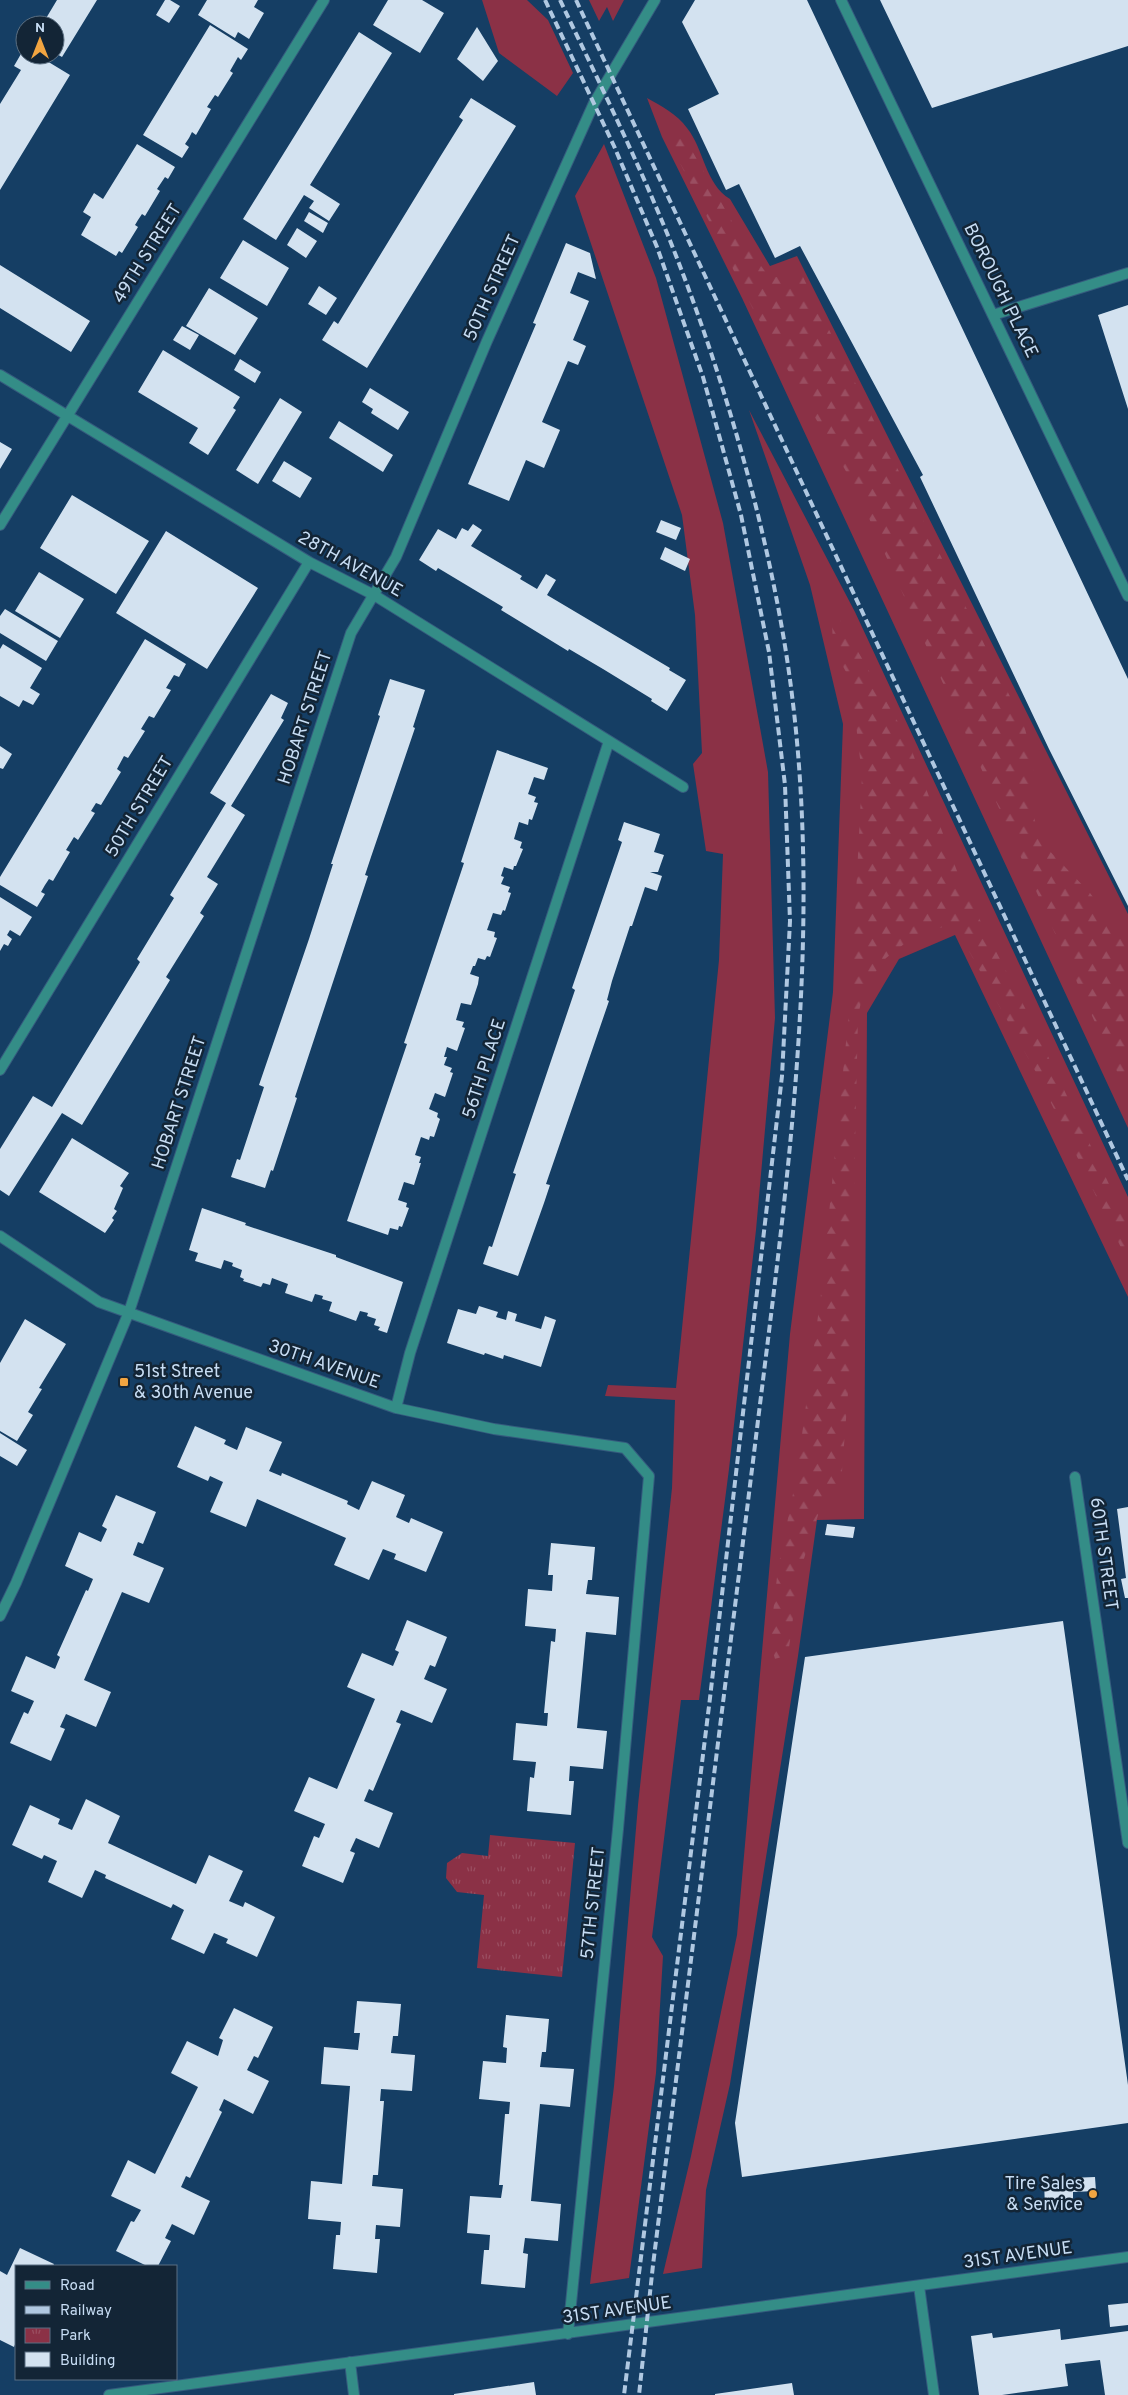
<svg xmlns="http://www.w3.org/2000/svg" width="1128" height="2395" viewBox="0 0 1128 2395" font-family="Overpass,sans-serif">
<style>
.green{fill:#8b3146}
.forest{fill:url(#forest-firs)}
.park{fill:url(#park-tufts)}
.building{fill:#d3e2f0}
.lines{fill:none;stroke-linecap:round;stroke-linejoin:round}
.street-casing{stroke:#355b7e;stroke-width:12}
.street{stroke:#348d87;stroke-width:10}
.rail{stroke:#b0c8e1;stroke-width:4;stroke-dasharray:8 4;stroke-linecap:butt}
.poi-dot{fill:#f2a541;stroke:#132536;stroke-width:2}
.labels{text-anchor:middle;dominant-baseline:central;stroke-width:5;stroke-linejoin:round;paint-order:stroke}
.street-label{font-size:18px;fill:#c7ddf4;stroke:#132536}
.poi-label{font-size:18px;fill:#c7ddf4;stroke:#132536;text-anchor:start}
</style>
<defs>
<pattern id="forest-firs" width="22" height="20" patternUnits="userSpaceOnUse" patternTransform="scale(1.25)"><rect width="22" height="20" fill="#8b3146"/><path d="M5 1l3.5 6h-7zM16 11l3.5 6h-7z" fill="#9a4e61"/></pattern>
<pattern id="park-tufts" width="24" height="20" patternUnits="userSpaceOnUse" patternTransform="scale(1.25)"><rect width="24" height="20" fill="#8b3146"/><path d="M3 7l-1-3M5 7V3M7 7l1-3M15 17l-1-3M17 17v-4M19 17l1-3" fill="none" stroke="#9a4e61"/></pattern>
</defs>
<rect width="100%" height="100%" fill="#153e64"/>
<!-- green -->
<path class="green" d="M482 0H527L548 20 573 73 557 96 499 53Z
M589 0H624L613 21 607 7 599 21Z
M647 98C661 106 677 114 687 128 704 149 705 184 730 199L770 266 797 256 1128 914V1128L742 298 662 137Z
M604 144 656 278 723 523 768 772 775 1018 756 1230 729 1469 699 1700H681L652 1937 663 1956 656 2073 629 2278 590 2284 614 2086 638 1805 672 1488 675 1400 605 1396 608 1385 676 1388 719 960 723 854 706 851 693 764 702 753 695 615 682 515 575 196Z
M749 410 855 612 1128 1197V1297L955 935 899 959 867 1013 864 1519 817 1520 798 1656 730 2084 706 2190 702 2268 663 2274 691 2156 737 1935 790 1334 833 992 843 724 810 585Z"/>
<!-- forest -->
<path class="forest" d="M675 131 682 133 743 241 769 277H803L1024 725 1034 764 1029 800 1041 842 1090 893 1112 923 1128 952V1096L855 487 754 311 672 147 671 135Z
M839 618 907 738 963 887 1025 1008 1128 1224V1262L1038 1076 954 924 917 934 886 958 864 988 858 1016 850 1367 841 1484 822 1503 799 1574 788 1655 775 1659 770 1640 778 1568 796 1479 821 1294 851 992 862 776 851 681 833 648 832 621Z"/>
<!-- park -->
<path class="park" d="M490 1835 575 1843 562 1977 477 1968 484 1895 457 1892 446 1878 447 1863 462 1853 488 1856Z"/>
<!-- building -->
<path class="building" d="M57 0H97L62 57 55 53V25H42Z
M165 0H170L180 6 169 23 156 15Z
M207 0H258L254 7 264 13 249 39 238 32 235 38 198 15Z
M388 0H422L444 13 420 53 373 25Z
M695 0H807L1128 679V906L1049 749 920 477 923 475 800 246 775 258 739 184 726 190 688 109 719 94 682 22Z
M880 0H1128V46L932 108Z
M210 25 248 49 241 60 238 57 230 71 233 73 218 97 215 95 207 107 211 109 196 135 192 132 189 138 185 144 189 147 182 158 143 135Z
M477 27 498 61 483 81 457 59Z
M359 32 392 53 310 185 340 204 329 221 309 208 314 201 304 195 276 240 243 219Z
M25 47V55H37L70 75 0 190V104L21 70 14 66Z
M471 98 516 126 367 368 322 340 334 321 338 324 440 157 463 120 459 117Z
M137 144 175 167 168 179 165 177 157 189 160 191 145 216 142 214 138 220 135 225 138 227 122 253 119 251 116 256 81 235 91 217 83 212 94 193 103 199Z
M309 212 328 223 323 233 304 221Z
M297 228 317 241 306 258 287 245Z
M243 240 289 268 267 306 220 278Z
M566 243 590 253 596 279 578 272 570 293 589 301 573 340 586 346 578 365 568 361 542 422 560 430 544 468 526 460 509 501 468 484 536 324 533 323Z
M0 265 90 321 71 352 0 308Z
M319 286 337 298 326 315 308 304Z
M209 288 258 318 235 355 186 326Z
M1128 305V409L1098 315Z
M182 326 199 335 190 350 173 340Z
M163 350 240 397 233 408 236 410 208 455 189 443 198 428 138 392Z
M240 359 261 372 255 383 234 370Z
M370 388 409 412 398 430 371 413 373 409 362 402Z
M280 398 302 412 258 484 236 470Z
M339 421 393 455 383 472 329 438Z
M0 442 12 449 0 469Z
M284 461 312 478 300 498 272 481Z
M72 495 149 541 116 594 40 548Z
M661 520 681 528 676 540 656 532Z
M473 524 482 530 471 546 522 576 520 579 537 589 546 574 556 580 547 595 670 668 669 670 686 680 667 711 651 701 652 699 603 669 569 649 568 651 501 610 503 607 438 568 436 571 419 560 438 529 456 539 462 528 468 531Z
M166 531 258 588 207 669 116 613Z
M665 547 690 559 685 571 660 559Z
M39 572 84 599 60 638 15 611Z
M5 609 58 641 46 661 0 633V616Z
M145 639 186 664 179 677 174 675 166 688 171 690 154 718 149 716 141 729 145 731 128 758 124 756 117 769 121 772 101 805 96 803 91 811 95 813 78 840 74 837 66 850 70 852 53 881 49 879 45 885 41 892 45 894 37 907 0 885V877Z
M3 644 42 668 30 688 40 694 33 705 23 700 19 707 0 696V649Z
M390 679 425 690 413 727 415 728 371 857 365 875 368 876 295 1097 297 1098 273 1171 271 1170 265 1188 231 1177 237 1159 240 1160 264 1087 259 1085 309 939 333 864H331L380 716 378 715Z
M271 694 288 703 281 718 284 720 231 806 245 815 207 877 218 884 200 913 204 916 166 977 170 980 82 1125 62 1113 9 1196 0 1190V1149L33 1096 52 1107 140 962 137 959 174 898 170 895 226 803 210 793Z
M0 746 12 754 3 769 0 768Z
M497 750 548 768 544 780 534 777 528 794 536 797 534 802 538 803 532 820 529 819 528 825 519 822 514 839 522 842 520 848 523 849 516 866H514L513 870 504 867 501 876 504 877 501 884 510 887 508 892 511 893 505 911 503 910 501 915 493 913 487 930 495 932 494 937 497 938 490 957 487 956 485 960 478 958 475 966H473L470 974 479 977 478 984 471 1005 461 1003 456 1020 464 1022 462 1027 465 1028 457 1051 447 1047 444 1057H447L444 1065 452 1068 450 1072 453 1073 445 1097 435 1093 429 1109 438 1113 437 1117 440 1119 434 1137 430 1136 429 1140 421 1137 415 1155 421 1157 419 1163H421L414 1185 404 1182 398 1200 407 1203 406 1207 409 1208 402 1227 399 1226 398 1230 390 1228 388 1235 347 1221 407 1044 404 1043 464 863 461 862Z
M624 822 660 834 654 852 664 855 658 872H650L662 876 657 891 645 887 632 926H630L612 981 607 1000 609 1001 546 1184 550 1185 544 1203 518 1276 483 1264 489 1246 492 1247 516 1174 513 1173 575 990 572 988 622 842 618 840Z
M0 897 32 917 20 936 10 930 7 935 12 939 8 946 4 944 0 951Z
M72 1138 129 1173 120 1186 123 1188 114 1209 117 1211 112 1218 114 1220 105 1233 39 1192Z
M202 1208 246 1223 245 1225 336 1255V1257L403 1282 387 1333 378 1330 380 1327 374 1325 376 1319 367 1316 368 1313 360 1311 356 1321 329 1311 332 1302 322 1299 323 1296 315 1294 312 1302 285 1293 288 1284 272 1278 270 1285 263 1283 261 1287 243 1281 244 1279 240 1277 242 1270 232 1266 233 1263 224 1260 221 1269 195 1261 198 1253 189 1250Z
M479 1306 498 1312 496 1317 506 1320 508 1311 517 1314 515 1321 541 1329 545 1316 556 1320 541 1367 504 1355 503 1359 485 1353 484 1355 447 1343 458 1309 476 1314Z
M25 1319 66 1344 39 1388 42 1389 28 1412 33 1415 17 1441 0 1431V1363Z
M195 1426 226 1440 224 1444 237 1450 246 1427 282 1442 269 1471 281 1476 282 1473 348 1501 347 1504 359 1510 372 1481 405 1495 396 1517 409 1523 411 1518 443 1532 426 1572 394 1559 396 1554 383 1549 369 1580 334 1565 346 1538 257 1499 246 1527 210 1512 223 1482 210 1476 208 1481 177 1467Z
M0 1433 27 1450 17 1466 0 1456Z
M116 1495 156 1512 143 1544 138 1542 133 1555 164 1568 149 1603 122 1592 84 1680 111 1692 96 1727 66 1714 60 1727 65 1729 51 1761 10 1743 24 1712 28 1714 34 1701 11 1691 26 1656 55 1669 60 1657 57 1655 86 1590 88 1591 93 1579 65 1566 79 1532 101 1542 107 1529 102 1526Z
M1128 1507V1598H1125L1121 1579 1126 1578 1117 1509Z
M827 1524 855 1527 853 1538 825 1535Z
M551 1543 595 1547 592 1580H588L586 1594 619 1597 616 1635 586 1632 577 1728 607 1731 603 1769 570 1766 569 1781H574L571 1815 527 1811 530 1777 534 1778 536 1762 513 1760 516 1723 547 1726 548 1713H544L546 1692 551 1641 555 1642 556 1629 525 1626 528 1589 552 1591 553 1575H548Z
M407 1620 447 1637 435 1667 430 1665 424 1679 447 1689 432 1723 401 1710 396 1722 401 1724 373 1791 369 1789 364 1801 393 1813 379 1848 356 1838 350 1851 355 1853 343 1883 302 1866 314 1836 319 1838 325 1824 294 1811 309 1777 337 1789 375 1699 347 1687 362 1653 393 1666 399 1652 395 1650Z
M1063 1621 1128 2085V2123L742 2177 735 2123 805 1657Z
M86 1799 120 1816 108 1843 196 1884 209 1855 243 1871 229 1901 243 1907 245 1902 275 1917 257 1957 226 1943 228 1939 214 1933 204 1954 171 1939 184 1910 173 1904 171 1908 105 1878 106 1875 95 1870 82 1898 48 1882 57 1861 44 1855 42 1859 12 1845 30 1805 60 1819 58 1824 72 1830Z
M357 2001 401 2004 398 2036H393L391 2053 415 2055 412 2091 381 2089 380 2101H384L378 2175H373L372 2186 403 2189 400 2227 376 2225 375 2239H380L377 2273 333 2269 336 2235H340L341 2222 308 2219 311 2181 342 2184 350 2086 321 2084 324 2047 358 2050 360 2033H354Z
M234 2008 273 2027 258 2058 254 2056 247 2070 269 2081 253 2114 224 2099 219 2110 222 2112 190 2178 186 2176 181 2187 210 2201 194 2235 172 2224 165 2238 171 2241 158 2266H147L116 2251 131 2221 134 2222 141 2210 111 2196 128 2160 155 2174 198 2087 171 2073 187 2041 218 2056 223 2040 219 2038Z
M506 2015 549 2019 546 2052H542L540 2067 574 2069 570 2107 540 2104 531 2201 561 2204 558 2241 525 2238 523 2253 528 2254 525 2288 481 2284 484 2250H489L490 2235 467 2233 470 2196 501 2198 503 2185H499L505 2114H509L510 2102 479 2099 483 2061 506 2063 507 2048 503 2047Z
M1095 2177 1096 2191 1073 2192V2198L1060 2209 1045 2210 1044 2179Z
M20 2248 54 2264 53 2266H16V2342L14 2347 0 2340V2271L7 2275Z
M1128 2303V2325L1110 2327 1108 2305Z
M1060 2329 1061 2340 1128 2331V2395H1105L1100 2360 1065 2364 1068 2386 1002 2395H979L971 2336 992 2333 993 2338Z
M534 2382 536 2395H454V2394Z
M792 2383 794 2395H715V2394Z"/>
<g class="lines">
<!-- street casing -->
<g class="street-casing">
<path id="street" d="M841 0 1128 596
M993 315 1128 273
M0 375 309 562 374 595 683 787
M0 525 324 0
M0 1070 309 562
M0 1236 99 1302 396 1408 494 1429 625 1448 649 1476 618 1829 568 2334
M396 1408 410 1353 609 741
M1075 1477 1128 1843
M0 1616 16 1583 129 1312 351 633 396 557 487 341 594 103 655 0
M919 2286 934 2395
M350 2362 354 2395
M109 2395 1128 2257"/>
</g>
<!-- street -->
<use href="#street" class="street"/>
<!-- rail -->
<path class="rail" d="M545 0 614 146 657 247 703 377 741 515 769 652 785 785 790 921 782 1076 710 1698 624 2395
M560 0C598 80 638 161 671 243 721 369 763 512 785 646 828 912 787 1181 755 1445 721 1719 687 1992 653 2265L639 2395
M576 0 1128 1180"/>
</g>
<!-- markers -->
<g class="poi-dot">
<rect x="119" y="1377" width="10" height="10" rx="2.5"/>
<circle cx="1093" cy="2194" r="5"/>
</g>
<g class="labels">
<!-- street labels -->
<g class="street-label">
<text transform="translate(148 254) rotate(-58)">49TH STREET</text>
<text transform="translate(493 288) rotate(-66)">50TH STREET</text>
<text transform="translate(1000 291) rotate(64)">BOROUGH PLACE</text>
<text transform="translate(350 565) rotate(29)">28TH AVENUE</text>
<text transform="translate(306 718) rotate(-72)">HOBART STREET</text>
<text transform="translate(140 807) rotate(-59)">50TH STREET</text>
<text transform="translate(485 1069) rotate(-72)">56TH PLACE</text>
<text transform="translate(180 1103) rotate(-72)">HOBART STREET</text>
<text transform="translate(324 1365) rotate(19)">30TH AVENUE</text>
<text transform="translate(1103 1554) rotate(82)">60TH STREET</text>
<text transform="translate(594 1903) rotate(-84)">57TH STREET</text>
<text transform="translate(1018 2256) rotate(-8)">31ST AVENUE</text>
<text transform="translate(617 2311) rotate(-8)">31ST AVENUE</text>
</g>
<!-- poi labels -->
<g class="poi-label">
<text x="134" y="1372">51st Street<tspan x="134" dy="21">&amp; 30th Avenue</tspan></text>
<text x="1083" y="2184" text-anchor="end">Tire Sales<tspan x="1083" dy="21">&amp; Service</tspan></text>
</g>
</g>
<!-- legend -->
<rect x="15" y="2265" width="162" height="115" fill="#132536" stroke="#5b6f82"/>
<rect x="25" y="2281" width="25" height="8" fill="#348d87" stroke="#5b6f82"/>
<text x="60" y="2290" font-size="15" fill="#c7ddf4">Road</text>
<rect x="25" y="2306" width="25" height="8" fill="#b0c8e1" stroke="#5b6f82"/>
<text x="60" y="2315" font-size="15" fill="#c7ddf4">Railway</text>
<rect x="25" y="2328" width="25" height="15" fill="url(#park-tufts)" stroke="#5b6f82"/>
<text x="60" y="2340" font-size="15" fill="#c7ddf4">Park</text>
<rect x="25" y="2352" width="25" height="15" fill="#d3e2f0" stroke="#5b6f82"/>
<text x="60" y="2365" font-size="15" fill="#c7ddf4">Building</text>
<!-- north arrow -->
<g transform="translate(40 40)"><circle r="24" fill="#132536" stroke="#5b6f82"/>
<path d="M0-4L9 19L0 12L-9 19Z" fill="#f2a541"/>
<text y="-8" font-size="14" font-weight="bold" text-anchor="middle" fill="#c7ddf4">N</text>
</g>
</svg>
